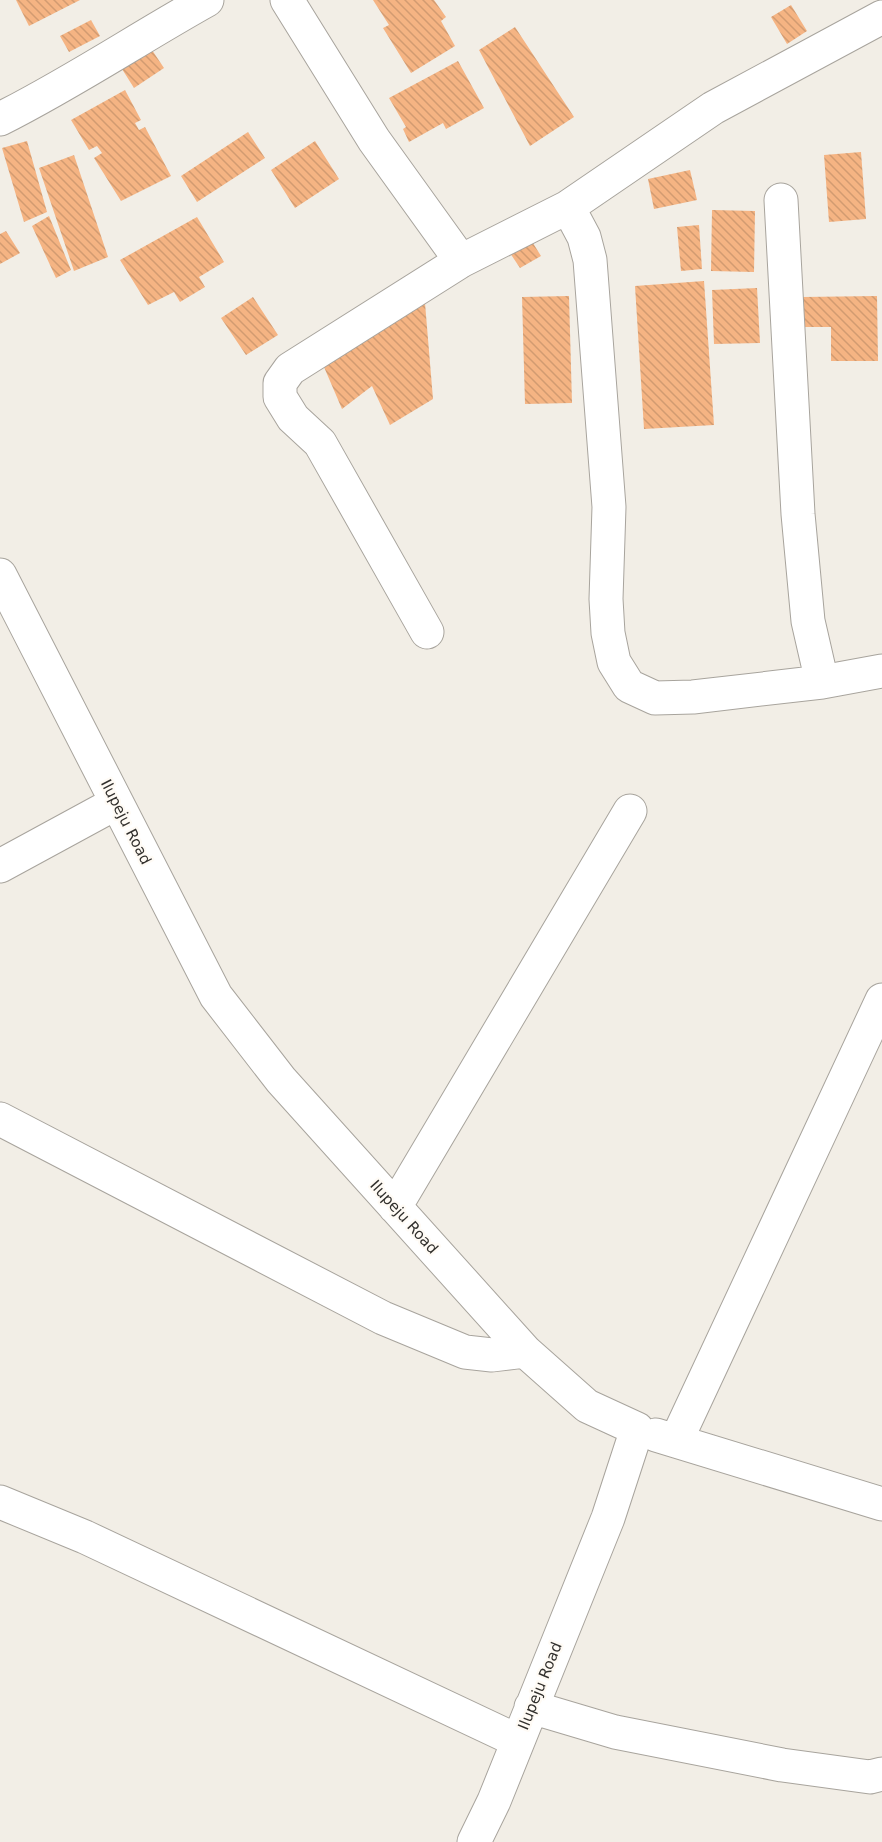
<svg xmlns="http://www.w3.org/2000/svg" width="882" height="1842" viewBox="0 0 882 1842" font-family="'DejaVu Sans',sans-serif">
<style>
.building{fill:url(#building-back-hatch)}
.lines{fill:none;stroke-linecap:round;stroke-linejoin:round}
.minor-casing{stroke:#a8a49d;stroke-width:35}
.minor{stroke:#fff;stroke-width:33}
.labels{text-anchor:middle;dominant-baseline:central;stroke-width:4.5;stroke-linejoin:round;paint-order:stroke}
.street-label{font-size:15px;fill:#32302d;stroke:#fffbf5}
</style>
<defs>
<pattern id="building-back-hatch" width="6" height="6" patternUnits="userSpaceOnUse" patternTransform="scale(1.5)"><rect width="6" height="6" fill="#f5b483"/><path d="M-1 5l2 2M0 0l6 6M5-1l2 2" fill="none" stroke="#d29b71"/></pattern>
</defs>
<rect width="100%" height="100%" fill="#f2eee6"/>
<!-- building -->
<path class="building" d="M16 0H80L29 26Z
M373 0H434L446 17 441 21 455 46 411 73 383 28 389 25Z
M791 5 807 31 787 44 771 17Z
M91 20 100 36 69 52 60 36Z
M515 27 574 117 530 146 479 50Z
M152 50 164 68 134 88 122 69Z
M458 61 484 108 446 129 443 123 409 142 403 129 406 127 389 98Z
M125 90 141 120 135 123 139 130 145 127 171 176 121 201 94 158 102 153 97 146 89 150 71 120Z
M248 132 265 158 197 202 181 176Z
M27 141 47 212 24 222 2 148Z
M315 141 339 179 295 208 271 170Z
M861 152 866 219 829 222 824 155Z
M74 155 108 257 74 271 39 168Z
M690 170 697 200 654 209 648 179Z
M712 210 755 211 754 272 711 271Z
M49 216 71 270 56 278 32 226Z
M197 217 224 262 199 277 205 287 180 302 174 292 148 305 120 260Z
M699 225 702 269 681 271 677 227Z
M6 231 20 253 0 264V234Z
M531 240 541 256 520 268 510 253Z
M704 281 714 425 644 429 635 286Z
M757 288 760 343 714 344 712 290Z
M569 296 572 403 525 404 522 297Z
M877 296 878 361H831V327H803V297Z
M253 297 278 335 246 355 221 318Z
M425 303 433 399 390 425 372 386 342 409 324 367Z"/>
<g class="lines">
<!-- minor casing -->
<g class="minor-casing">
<path id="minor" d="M287 0 374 140 461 261
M0 119C72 83 137 39 207 0
M781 200 798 514 808 621 822 682
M568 207 584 237 590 260 609 507 606 599 608 633 614 662 629 686 655 698 693 697 822 682 882 671
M0 575 216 996 281 1080 525 1351 587 1406 637 1429 608 1518 494 1801 474 1842
M427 632 320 443 293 418 280 397V383L290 369 461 261 568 207 713 108 882 17
M0 866 116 803
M0 1119 383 1318 465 1352 492 1355 525 1351
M395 1207 630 811
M656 1435 882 1504
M676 1441 882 1000
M0 1502 85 1537 518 1741
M531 1707 615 1732 782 1765 870 1777 882 1774"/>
</g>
<!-- minor -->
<use href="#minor" class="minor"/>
</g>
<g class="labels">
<!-- street labels -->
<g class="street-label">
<text transform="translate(126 822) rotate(63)">Ilupeju Road</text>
<text transform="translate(404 1217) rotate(48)">Ilupeju Road</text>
<text transform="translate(540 1686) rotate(-68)">Ilupeju Road</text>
</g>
</g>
</svg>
